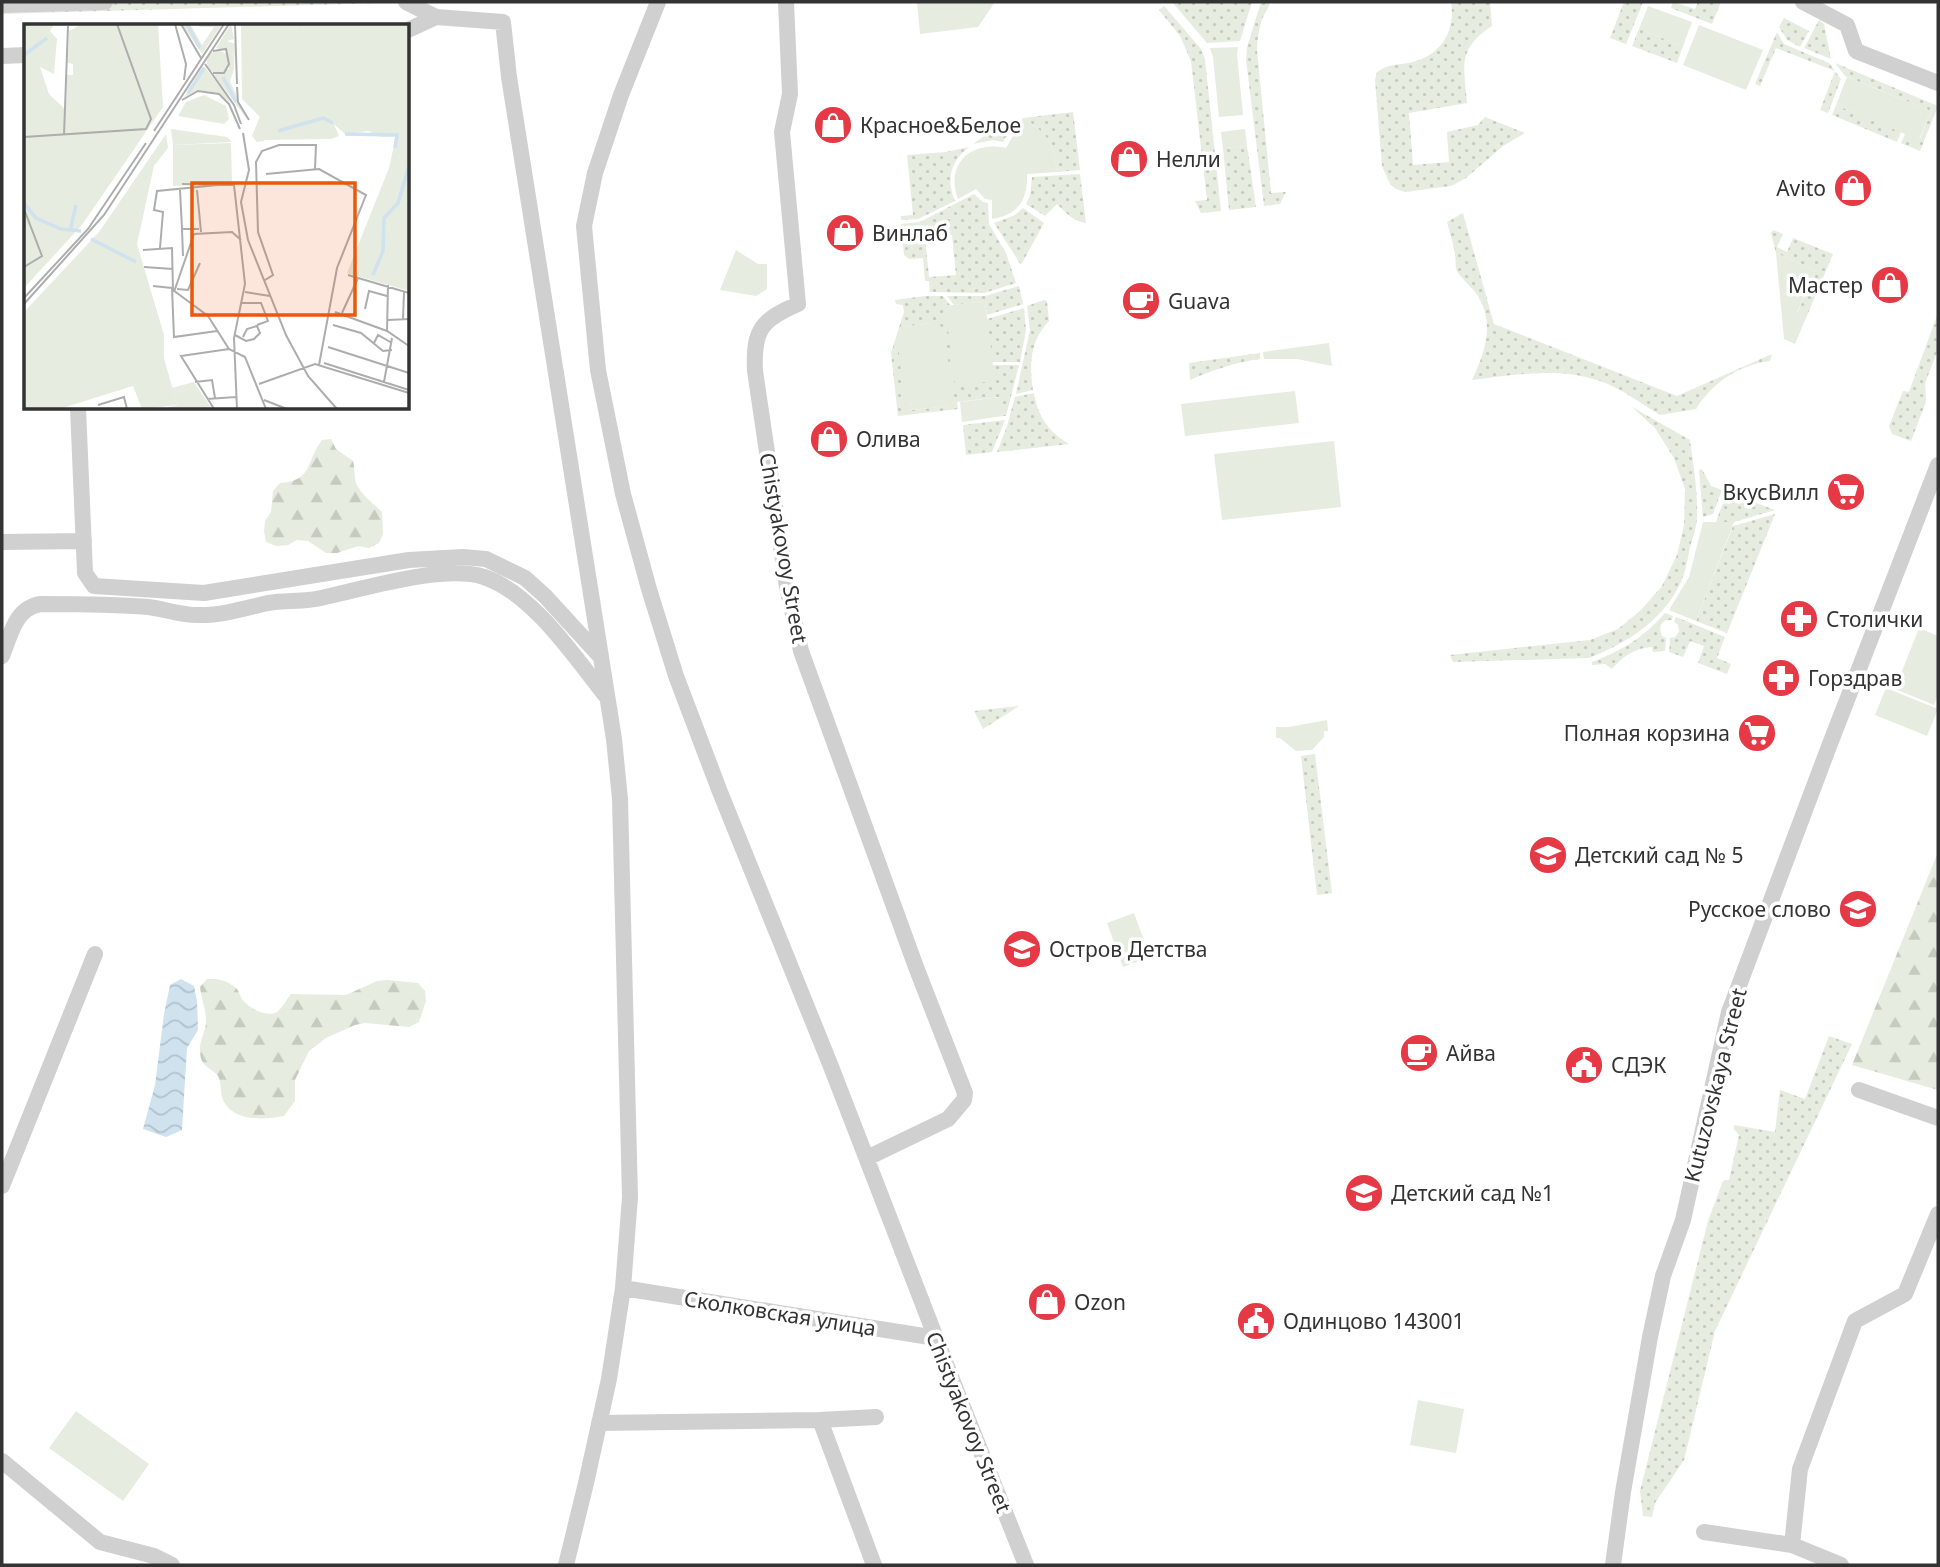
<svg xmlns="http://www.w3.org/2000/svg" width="1940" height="1567" viewBox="0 0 1940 1567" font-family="'Noto Sans',sans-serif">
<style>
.grass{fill:url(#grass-dots);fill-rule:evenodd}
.forest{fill:url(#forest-firs)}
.park{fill:#e6ecdf}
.water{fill:url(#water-waves)}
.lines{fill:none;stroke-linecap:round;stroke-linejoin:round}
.minor{stroke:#d0d0d0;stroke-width:16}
.labels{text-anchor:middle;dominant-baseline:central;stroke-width:7;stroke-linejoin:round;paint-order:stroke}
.poi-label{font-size:21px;fill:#333;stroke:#fff;text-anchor:start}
.street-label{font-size:21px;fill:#333;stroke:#fff}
.inset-river{fill:none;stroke:#cfe2ee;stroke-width:3.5}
.inset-road{fill:none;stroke:#adadad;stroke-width:2}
.view{fill:#e8590c;fill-opacity:0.15;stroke:#e8590c;stroke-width:3.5}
.inset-edge{fill:none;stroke:#333;stroke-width:3.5}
</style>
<defs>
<pattern id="grass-dots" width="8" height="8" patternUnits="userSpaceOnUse" patternTransform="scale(1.75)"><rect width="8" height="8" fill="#e6ecdf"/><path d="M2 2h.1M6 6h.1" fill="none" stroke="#c6cbc0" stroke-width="1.8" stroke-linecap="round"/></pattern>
<pattern id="forest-firs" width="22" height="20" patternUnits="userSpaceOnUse" patternTransform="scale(1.75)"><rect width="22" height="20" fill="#e6ecdf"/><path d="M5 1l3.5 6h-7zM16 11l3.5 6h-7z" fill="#c6cbc0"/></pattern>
<pattern id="water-waves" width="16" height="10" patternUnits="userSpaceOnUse" patternTransform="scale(1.75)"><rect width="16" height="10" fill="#cfe2ee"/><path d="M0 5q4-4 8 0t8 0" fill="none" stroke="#b2c2cd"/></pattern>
</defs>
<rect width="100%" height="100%" fill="#fff"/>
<!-- grass -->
<path class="grass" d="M2 2H415L2 14Z
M1172 2H1252L1240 41 1207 43Z
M1261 2H1270C1269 8 1265 13 1262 19 1259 29 1257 40 1257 50L1271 193 1286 192 1280 204 1264 206 1246 60 1247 47Z
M1451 2H1490L1492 26C1457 49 1464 66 1467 103L1409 113 1413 165 1449 162 1447 132 1478 125 1485 117 1525 133 1503 146 1466 178 1451 186 1405 192 1396 189 1390 184 1382 166 1375 80 1377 72C1388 64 1396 65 1408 63 1440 57 1456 32 1451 2Z
M1624 2H1643L1626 44 1610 38Z
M1673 2 1695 9 1698 2H1721L1712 24 1671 8Z
M1164 6 1201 49 1205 59 1221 211 1201 213 1195 201 1207 200 1191 61 1180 36 1159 10Z
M1784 18 1809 31 1800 47 1787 40 1779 27Z
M1819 20 1824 24 1831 59 1804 48Z
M1639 29 1683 46 1677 63 1632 46Z
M1777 32 1784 44 1829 63 1841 79 1828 113 1820 110 1835 71 1776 48 1760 86 1755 84Z
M1835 63 1938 106 1920 151 1901 143 1905 134 1920 139 1931 111 1845 76Z
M1836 105 1901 132 1897 142 1832 115Z
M1073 112 1080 170 1057 172C1055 144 1046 132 1023 118Z
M1016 120 1003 142 993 140 973 144 1000 125Z
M1247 146 1256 207 1229 210 1223 148Z
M969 147C950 162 946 179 955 201L918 219 901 220V216L913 215 907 155 946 152Z
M1080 174 1086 223C1073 221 1066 213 1057 204L1045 216 1026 204 1030 196 1032 177Z
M974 194 983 202 988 203 989 224 1006 253 1016 283 984 293 930 292 929 281H925L923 258 909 259 904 255 901 224 920 222ZM952 235 956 275 929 277 925 237Z
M1023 208 1044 223 1021 265 994 223 1015 215Z
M1463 213 1494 324 1677 396 1772 354 1770 361C1739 365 1713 382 1696 409L1660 415C1640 403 1620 387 1597 380 1557 367 1513 375 1472 380 1485 352 1495 325 1478 296 1473 288 1459 276 1457 271 1455 267 1456 259 1455 254 1453 243 1450 233 1447 222Z
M1773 230 1783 234 1777 247 1787 252 1793 238 1833 254 1806 318 1797 314 1815 270 1776 253 1771 233Z
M1019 286 1023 304 987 315 985 301 954 305 947 296H985Z
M925 296H943L950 305 946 306 994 381 993 365H1019L1006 416H1003L1000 397 957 402 958 409 898 416 891 353 904 312 903 305 896 304 895 300ZM932 323 948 406 913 410 909 409 903 327Z
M1044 300 1047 301 1049 321C1030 340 1029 365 1033 390L1016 394 1030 330 1027 306Z
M1024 308 1026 330 1020 362H992L987 319Z
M1938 313V350L1925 383 1926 402 1911 441 1892 434 1889 426 1903 391 1909 392Z
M1260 353V359C1236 362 1213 370 1190 380L1189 363Z
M1034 393C1038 417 1049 432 1069 444L997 452 1007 426 1015 397Z
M1632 407 1690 440C1693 465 1698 490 1697 516 1697 526 1693 537 1690 547 1688 556 1687 565 1684 574 1670 616 1628 643 1589 658L1453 662 1450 655 1590 640 1618 629 1641 610 1662 586 1677 555 1684 525 1685 489 1674 458 1655 428Z
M1005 420 992 452 966 455 963 425Z
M1702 469 1711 486 1722 490 1713 514 1703 517 1699 470Z
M1727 492 1775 510 1734 522H1716Z
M1775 514 1727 633 1696 621 1733 526Z
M1665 613 1673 616 1672 620C1661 619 1658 626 1662 636L1666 638 1665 651 1653 652 1652 647C1635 648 1623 656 1612 669L1605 664 1592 665V662C1623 650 1643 638 1665 613Z
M1676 617 1725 637 1717 658 1731 664 1727 674 1698 663 1704 646 1690 641 1683 657 1669 652 1670 638 1675 637 1679 632 1678 625 1674 621Z
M1019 706 983 729 974 711Z
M1315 754 1332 893 1317 895 1301 756Z
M1829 1036 1852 1044 1715 1331 1684 1460 1655 1503 1652 1517 1643 1516 1640 1491 1708 1221 1723 1181 1729 1180 1739 1135 1734 1129V1125L1775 1132 1780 1090 1805 1099Z"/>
<!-- forest -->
<path class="forest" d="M331 439 336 449 353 461C355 467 354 473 355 479 357 492 373 503 382 512L383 534 379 543 369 548 358 546 337 553H326L308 541 297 540 288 545 276 546 266 542 264 531 265 521 271 512 273 491 280 483C313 481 306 461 322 440Z
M1938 852V1090L1852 1065Z
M207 979C216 979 225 979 233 986 239 989 239 994 242 999 248 1008 267 1018 277 1012 282 1008 287 999 291 994L346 995 377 981 387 980 418 983 425 991 426 1001 419 1022 409 1027 365 1023 355 1025 326 1038 309 1051 295 1080V1101L284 1116C264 1120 230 1122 222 1097 220 1090 222 1083 218 1076 211 1067 200 1067 200 1051 199 1040 207 1030 206 1019 206 1009 201 998 200 987Z"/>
<!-- park -->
<path class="park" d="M917 2H995L978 27 920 34Z
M1648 6 1692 22 1683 46 1639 29Z
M1699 25 1763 50 1746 90 1683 65Z
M1238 47 1237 54 1243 115 1219 117 1213 57 1210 48Z
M1847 77 1931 111 1919 140 1836 105Z
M1023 118C1046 132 1055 144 1057 172L1027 174C1028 200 1018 215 992 219V200L985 199 976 189 958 199C945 164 971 140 1006 148Z
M1245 129 1247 146 1223 148 1221 132Z
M736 250 758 264H767V289L756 296 720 290Z
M1776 253 1815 270 1797 313 1806 318 1795 344 1784 339Z
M985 301 995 381 955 385 945 306Z
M932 323 941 326 945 334 953 399 948 406 913 410 909 409 904 401 897 333 903 327Z
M1329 343 1332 366 1297 359H1264L1263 352Z
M1295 391 1299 423 1185 436 1181 404Z
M1001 397 1003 416 962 422 960 402Z
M1334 441 1341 507 1222 520 1214 454Z
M1703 522H1734L1696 621 1669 610 1689 577Z
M1919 628 1938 636V695L1934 705 1895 689Z
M1886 688 1938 709 1927 736 1875 715Z
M1327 720 1328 731H1324V737L1312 750 1296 751 1280 738H1276V727H1289Z
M1134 913 1150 957 1123 967 1107 923Z
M1418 1400 1464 1409 1456 1453 1410 1445Z
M76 1411 149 1464 123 1501 49 1448Z"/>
<!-- water -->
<path class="water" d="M181 979 194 986 197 1001 198 1030 187 1048 182 1130 166 1137 143 1129 155 1085 164 1014 170 985Z"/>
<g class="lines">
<!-- minor -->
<path class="minor" d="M406 2 436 17 503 22 509 77 614 739 620 799 630 1197 623 1288 609 1379 586 1483 566 1565
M658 2 621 95 595 173 584 226 598 370 623 494 649 589 676 676 720 792 830 1064 953 1382 1026 1565
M786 2 790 94 782 132 798 304C761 320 753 330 755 371L787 587 801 651 916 967 965 1093 964 1100 948 1119 867 1158
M1803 2 1847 25 1856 51 1938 83
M2 5 105 2
M408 30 436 17
M2 56 26 55
M78 408 85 573 94 586 204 593 409 560 463 557 486 559 525 578 545 596 599 655
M2 542 84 541
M2 656C11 634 15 608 41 604 77 604 112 604 148 607 165 609 183 616 200 615 224 615 246 608 268 603 286 600 304 602 321 598 364 589 443 564 484 577 532 593 574 656 605 695
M1859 1090 1938 1118
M2 1186 95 954
M623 1288 936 1338
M820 1420 876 1417
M599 1423 820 1420 874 1565
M2 1461 100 1542 154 1556 172 1565
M1704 1532 1792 1545 1841 1565
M1792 1545 1800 1469 1855 1321 1905 1294 1938 1214
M1613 1565 1623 1492 1650 1337 1663 1276 1683 1220 1729 1012 1828 749 1938 465"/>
</g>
<!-- icons -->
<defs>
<g id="shop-disc" transform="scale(2.0125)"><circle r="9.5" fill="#e63946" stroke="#fff"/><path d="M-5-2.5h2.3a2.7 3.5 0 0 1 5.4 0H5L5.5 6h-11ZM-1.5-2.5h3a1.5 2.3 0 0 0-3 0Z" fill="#fff"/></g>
<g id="cafe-disc" transform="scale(2.0125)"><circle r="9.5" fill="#e63946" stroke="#fff"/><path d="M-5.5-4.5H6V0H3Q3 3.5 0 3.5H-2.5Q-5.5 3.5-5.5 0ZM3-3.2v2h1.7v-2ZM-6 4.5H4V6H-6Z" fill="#fff"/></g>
<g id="supermarket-disc" transform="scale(2.0125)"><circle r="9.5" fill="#e63946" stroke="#fff"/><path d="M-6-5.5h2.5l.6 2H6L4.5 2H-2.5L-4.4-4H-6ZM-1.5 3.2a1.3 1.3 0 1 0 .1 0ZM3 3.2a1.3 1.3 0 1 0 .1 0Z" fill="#fff"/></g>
<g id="pharmacy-disc" transform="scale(2.0125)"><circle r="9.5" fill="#e63946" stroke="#fff"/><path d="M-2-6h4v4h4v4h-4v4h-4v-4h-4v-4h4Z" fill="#fff"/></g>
<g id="school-disc" transform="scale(2.0125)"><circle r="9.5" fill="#e63946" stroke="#fff"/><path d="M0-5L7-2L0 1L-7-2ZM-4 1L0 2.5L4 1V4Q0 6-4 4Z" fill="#fff"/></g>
<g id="civic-disc" transform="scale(2.0125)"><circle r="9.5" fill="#e63946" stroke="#fff"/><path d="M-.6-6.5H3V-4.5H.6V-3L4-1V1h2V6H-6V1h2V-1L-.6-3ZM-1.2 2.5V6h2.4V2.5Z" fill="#fff"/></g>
</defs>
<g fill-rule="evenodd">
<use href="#shop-disc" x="833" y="125"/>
<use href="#shop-disc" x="1129" y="159"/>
<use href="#shop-disc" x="1853" y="188"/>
<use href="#shop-disc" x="845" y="233"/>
<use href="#shop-disc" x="1890" y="285"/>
<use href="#cafe-disc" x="1141" y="301"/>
<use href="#shop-disc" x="829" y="439"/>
<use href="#supermarket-disc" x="1846" y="492"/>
<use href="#pharmacy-disc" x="1799" y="619"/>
<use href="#pharmacy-disc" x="1781" y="678"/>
<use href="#supermarket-disc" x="1757" y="733"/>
<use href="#school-disc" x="1548" y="855"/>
<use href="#school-disc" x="1858" y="909"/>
<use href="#school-disc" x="1022" y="949"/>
<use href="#cafe-disc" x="1419" y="1053"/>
<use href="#civic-disc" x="1584" y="1065"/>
<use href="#school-disc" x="1364" y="1193"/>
<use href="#shop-disc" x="1047" y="1302"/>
<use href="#civic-disc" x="1256" y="1321"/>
</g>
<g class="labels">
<!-- poi labels -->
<g class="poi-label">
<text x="860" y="125">Красное&amp;Белое</text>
<text x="1156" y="159">Нелли</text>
<text x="1826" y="188" text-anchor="end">Avito</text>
<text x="872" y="233">Винлаб</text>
<text x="1863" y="285" text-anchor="end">Мастер</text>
<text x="1168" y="301">Guava</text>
<text x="856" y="439">Олива</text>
<text x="1819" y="492" text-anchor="end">ВкусВилл</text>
<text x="1826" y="619">Столички</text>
<text x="1808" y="678">Горздрав</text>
<text x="1730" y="733" text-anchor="end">Полная корзина</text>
<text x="1575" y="855">Детский сад № 5</text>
<text x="1831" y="909" text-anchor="end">Русское слово</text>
<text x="1049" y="949">Остров Детства</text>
<text x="1446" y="1053">Айва</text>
<text x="1611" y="1065">СДЭК</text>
<text x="1391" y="1193">Детский сад №1</text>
<text x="1074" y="1302">Ozon</text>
<text x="1283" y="1321">Одинцово 143001</text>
</g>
<!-- street labels -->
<g class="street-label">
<text transform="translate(784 548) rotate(80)">Chistyakovoy Street</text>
<text transform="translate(1715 1085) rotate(-76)">Kutuzovskaya Street</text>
<text transform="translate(780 1313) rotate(9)">Сколковская улица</text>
<text transform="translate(969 1422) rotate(68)">Chistyakovoy Street</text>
</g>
</g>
<!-- overview -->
<g transform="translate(24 24)">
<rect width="385" height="385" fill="#fff"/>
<path d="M158 0H166L178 21 190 3H178L167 0H198L178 30ZM207 0 210 15 203 17 211 20 210 45 206 57 223 95 190 51 205 45 204 27 192 24ZM273 0H281L240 117 233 118 228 112ZM183 38a11 11 0 1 1 22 0a11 11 0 1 1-22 0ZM180 42 203 72 215 100 205 78 195 69 175 66 160 73ZM207 119 208 159 149 162V121ZM170 358 188 385H140L153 381 148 364Z" fill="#e6ecdf"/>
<path d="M0 0H30L26 7 33 15 30 50 16 43 25 70 42 86 43 51H49V40L44 39 45 7 58 0H134L139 83 58 201 0 264ZM217 0H273L237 94 218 75ZM281 0H385V267L323 249 365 144 372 112 357 113 345 107 321 110 310 100 315 112 307 115 238 116ZM180 71 202 82 205 95 200 100 154 92 162 78ZM147 105 203 113 208 118 149 121ZM142 110 144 124 130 142 113 220 140 311V334L153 381 118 385 109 362 35 385H0V288L75 208Z" fill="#e6ecdf"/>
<path class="inset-river" d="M163 0 176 24M0 31 23 14M199 53 212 78M164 69 180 44M254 107 299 94 309 99M321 110 373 111 371 124M0 179 12 194 37 205 57 207M46 207 52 181M67 215 112 238M349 251 359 227 360 194 374 179 385 142"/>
<path class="inset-road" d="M151 0 162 40 160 56M157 0 177 34M211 0 213 60M189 27 202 25 205 40 200 49H189M181 40 210 81 217 100M213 63 214 78 225 96M158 76 174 67 195 70 205 80 216 105M130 107 200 0M219 109 225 146 217 178 224 216 262 311 284 352 313 385M40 111 44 2M0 113 122 105 127 95 93 0M242 150 295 145 342 171 313 244 295 341M158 160 210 161 221 260 210 314 213 385M156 166 158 205M173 166 177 208M0 185 18 232 0 243M136 224 139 188 130 186 133 167 204 160M119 226 148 224 149 266 184 292 205 325 221 333 242 385M159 232 158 205H175M120 243 149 245M324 251 385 269M241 256 249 251 234 208 232 138 238 127 255 121H292L291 145M129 262 148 264 150 313 193 307M153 265 164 266 176 239M150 268 170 210 208 208 217 216M221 268 246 272M0 274 64 205 122 119M218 279H237L244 297 233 301M0 280 80 191 205 0M341 285 345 267 363 272M311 288 363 307 385 322M318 289 334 254M379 295 380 268M364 296 385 295M309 301 337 309 359 327 368 326M363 307 364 261M211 311 222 317 230 315 236 309 233 302 223 305 219 313M350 319 354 311 368 319M304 323 385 349M300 339 385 366M171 358 188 356 191 374M360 358 368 314M235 360 291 340 385 369M183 375 212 373M240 376 263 385M74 381 100 373 103 385M190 385 157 332 205 325"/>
<path class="view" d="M168 159H331V291H168Z"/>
<rect width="385" height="385" class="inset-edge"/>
</g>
<!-- border -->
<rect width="1940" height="1567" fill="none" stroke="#333333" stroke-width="7"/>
</svg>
